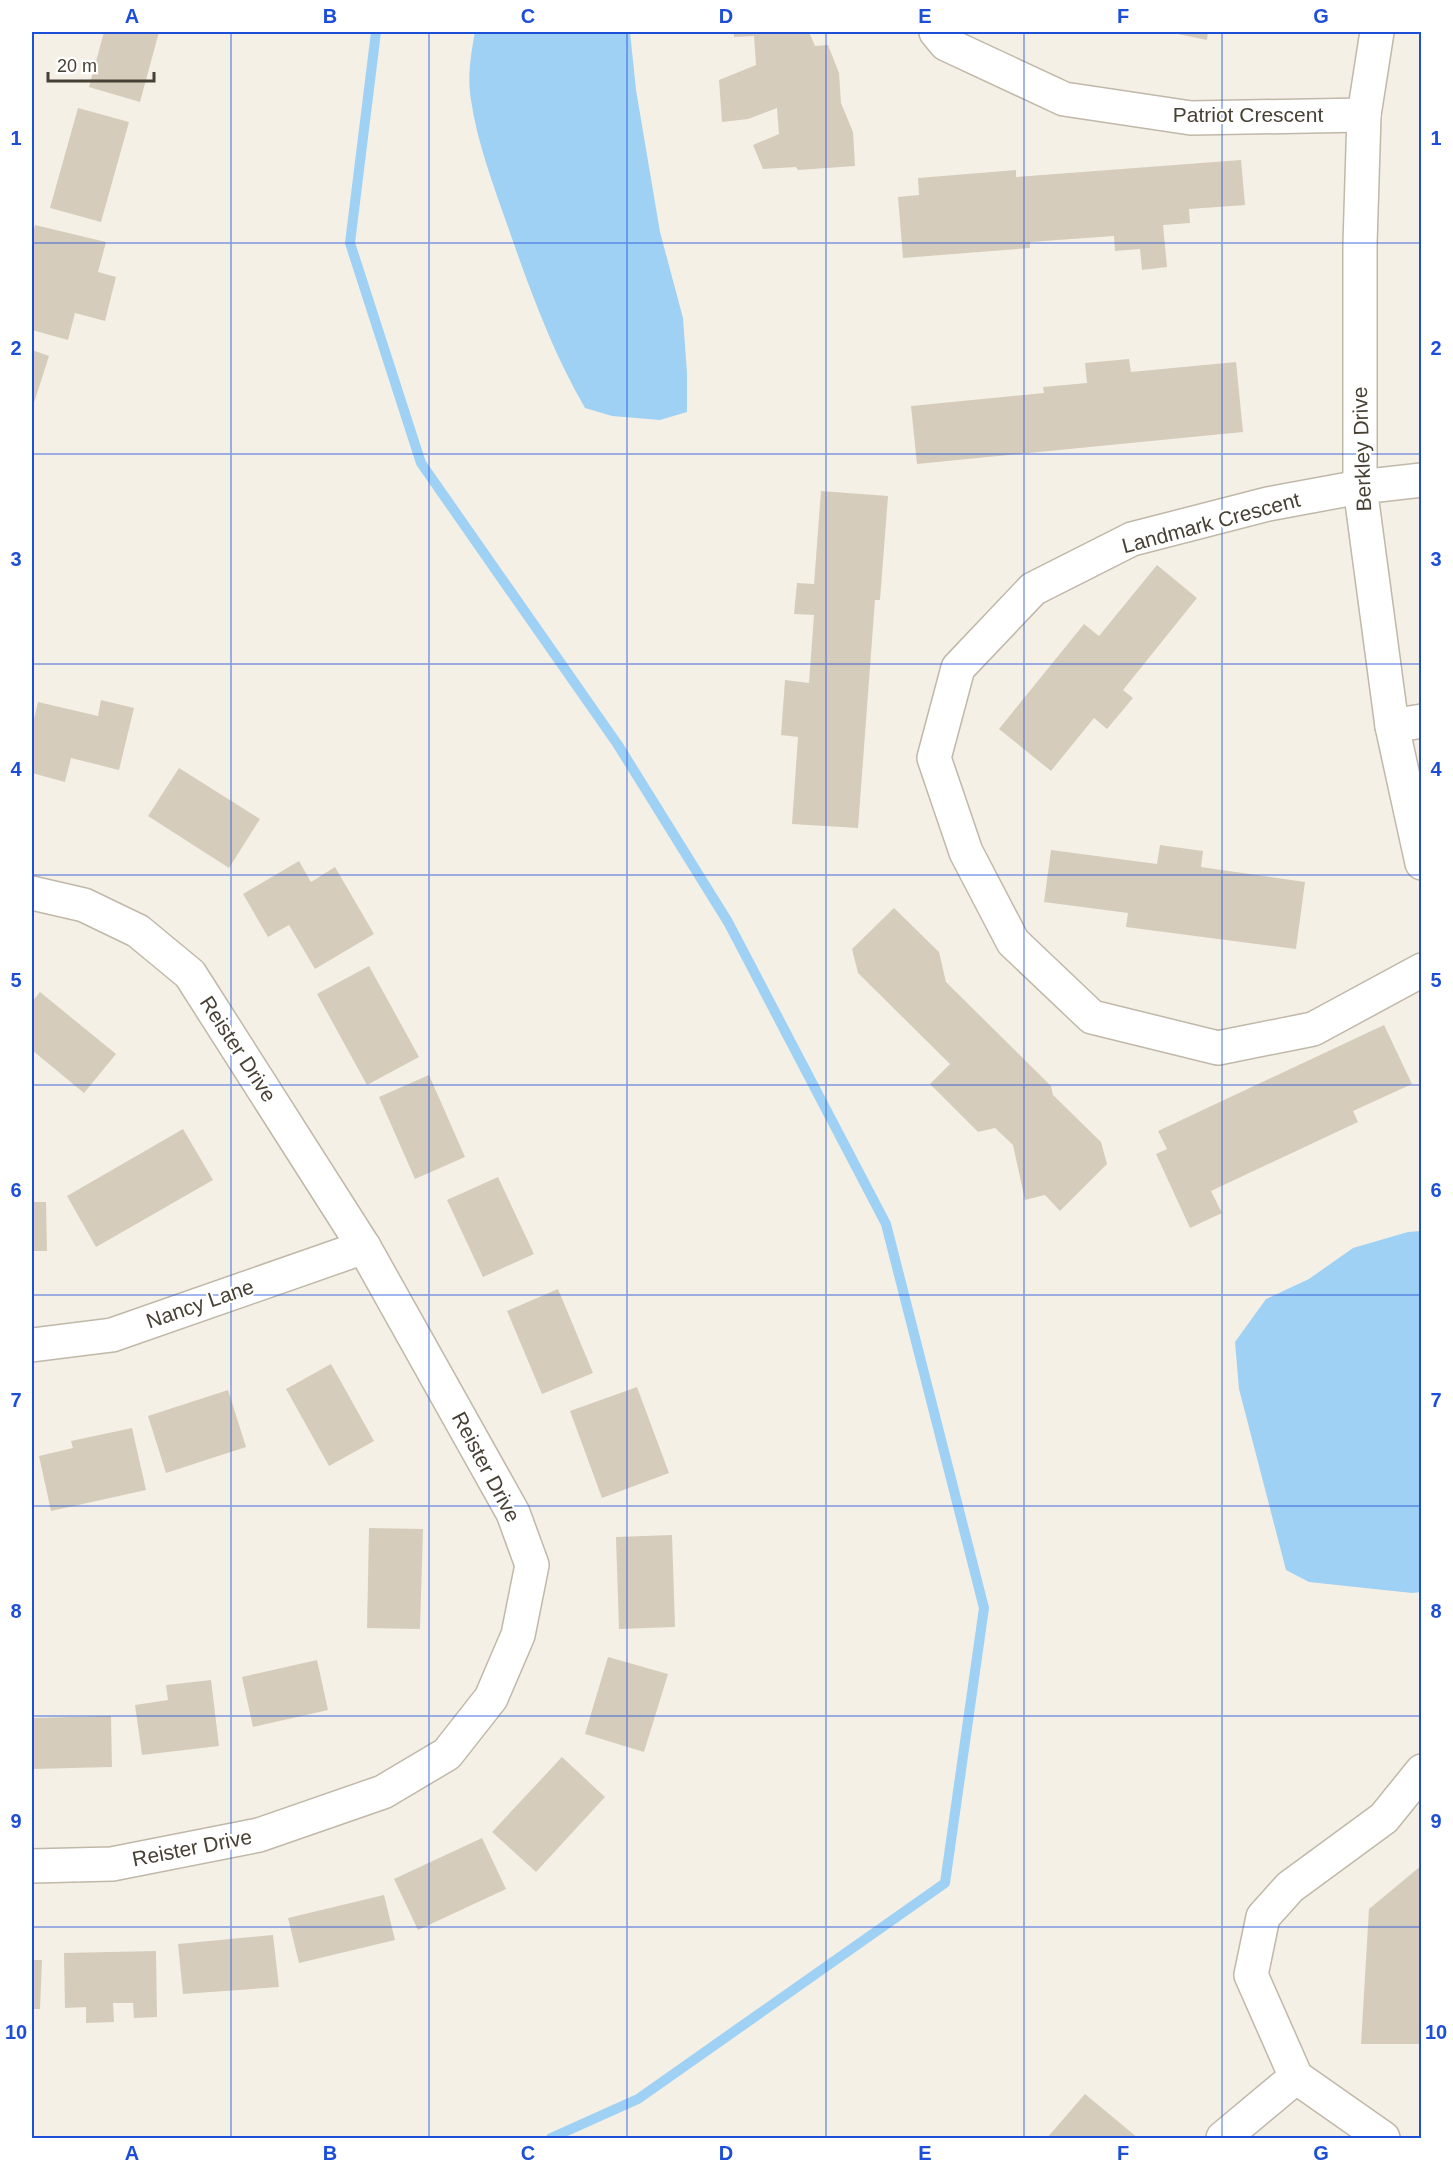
<svg xmlns="http://www.w3.org/2000/svg" width="1453" height="2170" viewBox="0 0 1453 2170" font-family="Arial,sans-serif">
	<style>
		.water { fill: #9fd1f4 }
		.lines { fill: none; stroke-linecap: round; stroke-linejoin: round }
		.stream { stroke: #9fd1f4; stroke-width: 10 }
		.building { fill: #d6ccbb }
		.minor-casing { stroke: #c0b8a8; stroke-width: 36 }
		.minor { stroke: #fff; stroke-width: 33 }
		.grid { fill: none; stroke: #1d4ed8; stroke-width: 1.5; stroke-opacity: 0.55 }
		.labels { text-anchor: middle; stroke-width: 4.5; stroke-linejoin: round; paint-order: stroke }
		.street-label { font-size: 21px; fill: #474035; stroke: #fff }
		.neatline { fill: none; stroke: #1d4ed8; stroke-width: 2 }
		.grid-label { font-size: 20px; text-anchor: middle; font-weight: bold; fill: #1d4ed8 }
	</style>
	<rect width="100%" height="100%" fill="#f4f0e6"/>
	<g class="water">
		<path d="M 475,32 L 630,32 L 636,90 L 660,232 L 683,318 L 687,373 L 687,412 L 660,420 L 612,416 L 585,408 C 552,351 530,290 508,227 C 494,187 477,142 471,100 C 467,78 471,53 475,32 Z"/>
		<path d="M 1421,1231 L 1421,1592 L 1412,1593 L 1309,1582 L 1286,1570 L 1239,1389 L 1235,1342 L 1266,1299 L 1309,1279 L 1353,1248 L 1408,1232 Z"/>
	</g>
	<g class="lines">
		<path class="stream" d="M 376,32 L 350,243 L 421,463 L 618,745 L 728,922 L 886,1224 L 984,1608 L 945,1883 L 638,2099 L 551,2138"/>
	</g>
	<g class="building">
		<path d="M 104,32 L 159,32 L 140,102 L 89,87 Z"/>
		<path d="M 734,32 L 809,32 L 815,46 L 828,45 L 839,73 L 841,103 L 853,132 L 855,166 L 798,170 L 796,167 L 763,169 L 753,145 L 779,134 L 777,108 L 748,119 L 722,122 L 719,80 L 756,65 L 754,36 L 734,37 Z"/>
		<path d="M 1173,33 L 1173,32 L 1208,32 L 1207,40 Z"/>
		<path d="M 78,108 L 129,122 L 101,222 L 50,208 Z"/>
		<path d="M 1241,160 L 1245,205 L 1189,209 L 1190,223 L 1163,225 L 1167,267 L 1142,270 L 1140,249 L 1115,251 L 1114,236 L 1030,242 L 1030,248 L 903,258 L 898,197 L 919,195 L 918,178 L 1016,170 L 1016,177 Z"/>
		<path d="M 35,225 L 106,242 L 98,272 L 116,277 L 105,321 L 75,313 L 68,340 L 32,330 L 32,240 Z"/>
		<path d="M 32,350 L 49,356 L 32,409 Z"/>
		<path d="M 1129,359 L 1131,372 L 1236,362 L 1243,432 L 917,464 L 911,406 L 1044,393 L 1043,387 L 1087,383 L 1085,363 Z"/>
		<path d="M 821,491 L 888,496 L 880,600 L 875,600 L 858,828 L 792,824 L 798,737 L 781,735 L 785,680 L 809,683 L 814,615 L 794,614 L 797,583 L 814,584 Z"/>
		<path d="M 1157,565 L 1197,598 L 1123,690 L 1133,698 L 1107,729 L 1094,718 L 1051,771 L 999,729 L 1084,624 L 1099,636 Z"/>
		<path d="M 101,700 L 134,708 L 119,770 L 71,758 L 65,782 L 32,773 L 32,727 L 38,702 L 98,716 Z"/>
		<path d="M 179,768 L 260,819 L 229,868 L 148,816 Z"/>
		<path d="M 1160,845 L 1203,851 L 1201,867 L 1305,882 L 1296,949 L 1126,927 L 1128,913 L 1044,902 L 1051,850 L 1157,864 Z"/>
		<path d="M 299,861 L 311,882 L 335,867 L 374,934 L 315,969 L 289,925 L 268,937 L 243,894 Z"/>
		<path d="M 894,908 L 939,952 L 946,982 L 1051,1086 L 1053,1095 L 1101,1142 L 1107,1164 L 1060,1211 L 1045,1195 L 1025,1200 L 1013,1145 L 995,1128 L 978,1132 L 930,1084 L 950,1064 L 858,973 L 852,949 Z"/>
		<path d="M 369,966 L 419,1057 L 367,1085 L 317,994 Z"/>
		<path d="M 40,992 L 116,1054 L 84,1093 L 32,1050 L 32,1002 Z"/>
		<path d="M 1384,1025 L 1412,1084 L 1353,1111 L 1358,1122 L 1211,1191 L 1222,1213 L 1190,1228 L 1156,1154 L 1167,1149 L 1158,1131 Z"/>
		<path d="M 429,1075 L 465,1157 L 415,1179 L 379,1097 Z"/>
		<path d="M 183,1129 L 213,1180 L 96,1247 L 67,1196 Z"/>
		<path d="M 498,1177 L 534,1254 L 483,1277 L 447,1200 Z"/>
		<path d="M 32,1202 L 46,1202 L 47,1251 L 32,1251 Z"/>
		<path d="M 558,1289 L 593,1373 L 542,1394 L 507,1311 Z"/>
		<path d="M 331,1364 L 374,1441 L 329,1466 L 286,1389 Z"/>
		<path d="M 637,1387 L 669,1473 L 602,1498 L 570,1411 Z"/>
		<path d="M 228,1390 L 246,1447 L 166,1473 L 148,1416 Z"/>
		<path d="M 132,1428 L 146,1490 L 51,1511 L 39,1456 L 73,1448 L 71,1441 Z"/>
		<path d="M 369,1528 L 423,1529 L 420,1629 L 367,1628 Z"/>
		<path d="M 672,1535 L 675,1627 L 619,1629 L 616,1537 Z"/>
		<path d="M 608,1657 L 668,1674 L 644,1752 L 585,1734 Z"/>
		<path d="M 317,1660 L 328,1710 L 253,1727 L 242,1677 Z"/>
		<path d="M 211,1680 L 219,1746 L 142,1755 L 135,1705 L 168,1700 L 166,1685 Z"/>
		<path d="M 111,1716 L 112,1767 L 32,1769 L 32,1718 Z"/>
		<path d="M 562,1757 L 605,1797 L 536,1872 L 492,1832 Z"/>
		<path d="M 482,1838 L 506,1889 L 418,1930 L 394,1879 Z"/>
		<path d="M 1422,1865 L 1422,2044 L 1361,2044 L 1369,1909 Z"/>
		<path d="M 384,1895 L 395,1940 L 299,1963 L 288,1918 Z"/>
		<path d="M 273,1935 L 279,1987 L 183,1994 L 178,1944 Z"/>
		<path d="M 156,1951 L 157,2017 L 134,2018 L 133,2003 L 113,2003 L 114,2022 L 86,2023 L 86,2007 L 65,2008 L 64,1953 Z"/>
		<path d="M 32,1960 L 42,1960 L 40,2009 L 32,2009 Z"/>
		<path d="M 1085,2094 L 1138,2138 L 1047,2138 Z"/>
	</g>
	<g class="lines">
		<defs>
			<g id="minor">
				<path d="M 936,32 L 946,44 L 1064,99 L 1191,118 L 1364,115"/>
				<path d="M 1377,32 L 1364,115 L 1360,244 L 1360,487 L 1392,726 L 1422,863"/>
				<path d="M 1422,480 L 1360,487 L 1268,504 L 1132,539 L 1033,589 L 958,668 L 934,758 L 966,852 L 1013,942 L 1092,1017 L 1218,1048 L 1313,1029 L 1422,970"/>
				<path d="M 1392,726 L 1422,721"/>
				<path d="M 32,893 L 84,905 L 138,931 L 190,974 L 364,1247 L 513,1513 L 532,1565 L 518,1635 L 491,1698 L 447,1754 L 383,1792 L 259,1835 L 112,1864 L 32,1866"/>
				<path d="M 32,1345 L 112,1335 L 364,1247"/>
				<path d="M 1223,2138 L 1296,2077"/>
				<path d="M 1383,2138 L 1296,2077 L 1251,1975 L 1263,1917 L 1290,1887 L 1384,1818 L 1422,1771"/>
			</g>
		</defs>
		<use href="#minor" class="minor-casing"/>
		<use href="#minor" class="minor"/>
	</g>
	<path class="grid" d="M 231,32 L 231,2138M 429,32 L 429,2138M 627,32 L 627,2138M 826,32 L 826,2138M 1024,32 L 1024,2138M 1222,32 L 1222,2138M 32,243 L 1422,243M 32,454 L 1422,454M 32,664 L 1422,664M 32,875 L 1422,875M 32,1085 L 1422,1085M 32,1295 L 1422,1295M 32,1506 L 1422,1506M 32,1716 L 1422,1716M 32,1927 L 1422,1927"/>
	<g class="labels">
		<g class="street-label">
			<text x="1248" y="122">Patriot Crescent</text>
			<text transform="translate(1362 449) rotate(-92)" y="7">Berkley Drive</text>
			<text transform="translate(1211 523) rotate(-15)" y="7">Landmark Crescent</text>
			<text transform="translate(238 1049) rotate(57)" y="7">Reister Drive</text>
			<text transform="translate(200 1304) rotate(-19)" y="7">Nancy Lane</text>
			<text transform="translate(486 1467) rotate(62)" y="7">Reister Drive</text>
			<text transform="translate(192 1848) rotate(-11)" y="7">Reister Drive</text>
		</g>
	</g>
	<rect width="1453" height="2170" fill="none" stroke="#ffffff" stroke-width="66"/>
	<path d="M48 72v9h106v-9" fill="none" stroke="#474035" stroke-width="3"/>
	<text x="57" y="72" font-size="18" fill="#474035" stroke="#ffffff" stroke-width="4.5" paint-order="stroke">20 m</text>
	<rect x="33" y="33" width="1387" height="2104" class="neatline"/>
	<g class="grid-label">
		<text x="132" y="23">A</text>
		<text x="330" y="23">B</text>
		<text x="528" y="23">C</text>
		<text x="726" y="23">D</text>
		<text x="925" y="23">E</text>
		<text x="1123" y="23">F</text>
		<text x="1321" y="23">G</text>
		<text x="16" y="145">1</text>
		<text x="1436" y="145">1</text>
		<text x="16" y="355">2</text>
		<text x="1436" y="355">2</text>
		<text x="16" y="566">3</text>
		<text x="1436" y="566">3</text>
		<text x="16" y="776">4</text>
		<text x="1436" y="776">4</text>
		<text x="16" y="987">5</text>
		<text x="1436" y="987">5</text>
		<text x="16" y="1197">6</text>
		<text x="1436" y="1197">6</text>
		<text x="16" y="1407">7</text>
		<text x="1436" y="1407">7</text>
		<text x="16" y="1618">8</text>
		<text x="1436" y="1618">8</text>
		<text x="16" y="1828">9</text>
		<text x="1436" y="1828">9</text>
		<text x="16" y="2039">10</text>
		<text x="1436" y="2039">10</text>
		<text x="132" y="2160">A</text>
		<text x="330" y="2160">B</text>
		<text x="528" y="2160">C</text>
		<text x="726" y="2160">D</text>
		<text x="925" y="2160">E</text>
		<text x="1123" y="2160">F</text>
		<text x="1321" y="2160">G</text>
	</g>
</svg>
